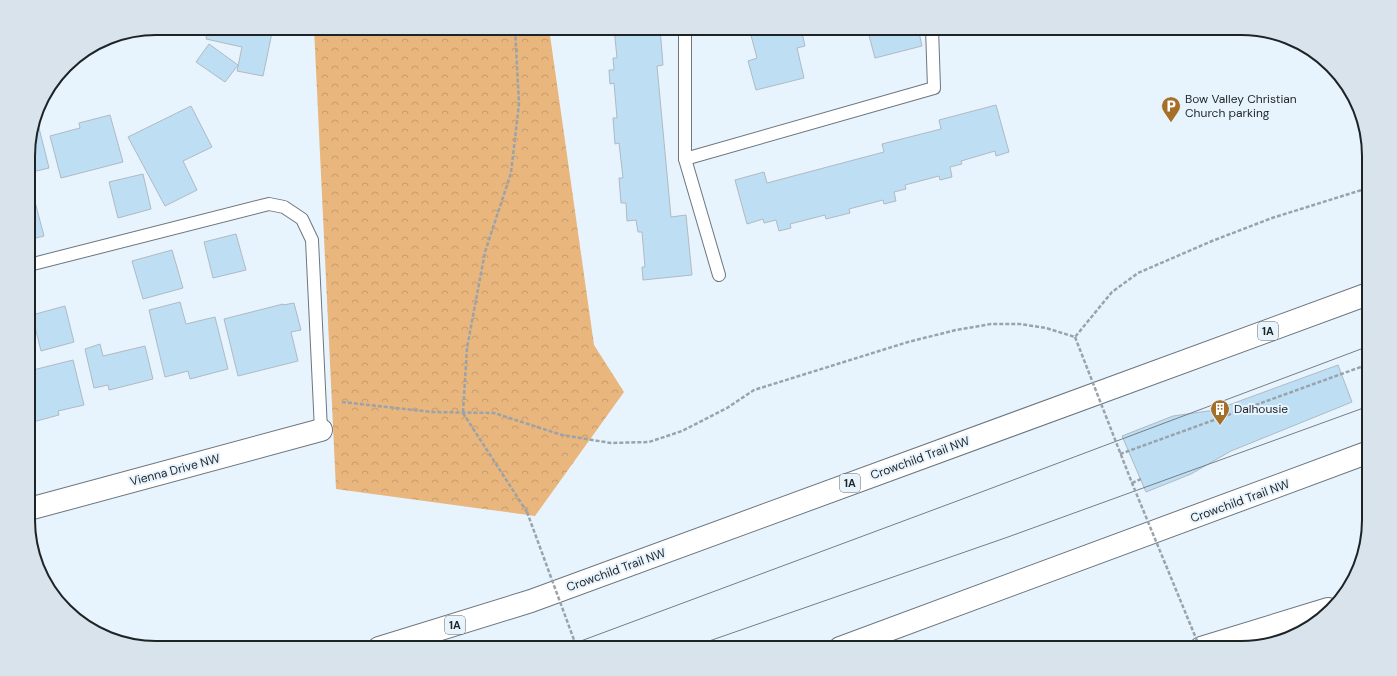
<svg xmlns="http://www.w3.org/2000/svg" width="1397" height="676" viewBox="0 0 1397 676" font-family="'DM Sans',sans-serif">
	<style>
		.forest { fill: url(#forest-crowns) }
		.building { fill: #bedef4; stroke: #afbac3 }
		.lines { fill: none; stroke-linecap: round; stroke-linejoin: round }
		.service-casing { stroke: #6c767e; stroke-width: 14 }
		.minor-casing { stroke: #6c767e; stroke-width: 24 }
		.motorway-casing { stroke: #6c767e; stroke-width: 24 }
		.path { stroke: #9aa3aa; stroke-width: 2.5; stroke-dasharray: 4 2; stroke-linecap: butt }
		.service { stroke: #fff; stroke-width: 12 }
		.minor { stroke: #fff; stroke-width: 22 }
		.motorway { stroke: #fff; stroke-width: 22 }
		.tram { stroke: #767e84; stroke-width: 1 }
		.path-bridge { stroke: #9aa3aa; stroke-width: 2.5; stroke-dasharray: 4 2; stroke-linecap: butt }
		.labels { text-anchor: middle; stroke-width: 4; stroke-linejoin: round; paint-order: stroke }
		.shield { fill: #e8f4fd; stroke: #5b6266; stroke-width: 1 }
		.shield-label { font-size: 11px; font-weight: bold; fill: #1e2326 }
		.poi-label { font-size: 12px; fill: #1e2326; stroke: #e8f4fd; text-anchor: start }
		.street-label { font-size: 12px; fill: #1e2326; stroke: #e8f4fd }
		.rim { fill: none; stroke: #1e2326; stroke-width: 2 }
	</style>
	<defs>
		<pattern id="forest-crowns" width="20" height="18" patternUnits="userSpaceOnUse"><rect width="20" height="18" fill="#e9b67e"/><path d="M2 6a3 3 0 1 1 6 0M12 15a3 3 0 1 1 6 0" fill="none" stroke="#c79c6d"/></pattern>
	</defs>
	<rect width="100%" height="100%" fill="#e8f4fd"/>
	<path class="forest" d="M 314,28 L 549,28 L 594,345 L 624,392 L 535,516 L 336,489 Z"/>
	<g class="building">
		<path d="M 208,28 L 273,28 L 263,76 L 237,71 L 242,47 L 206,39 Z"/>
		<path d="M 614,28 L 660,28 L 663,65 L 657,66 L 671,217 L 686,215 L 692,275 L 643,280 L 642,267 L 645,267 L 642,232 L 638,232 L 636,220 L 627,221 L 626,203 L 621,203 L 619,178 L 623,178 L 619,143 L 615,144 L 613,118 L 617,118 L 614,83 L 610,84 L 609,70 L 614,70 L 613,58 L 617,58 Z"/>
		<path d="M 749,28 L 801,28 L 805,46 L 797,48 L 804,78 L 756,90 L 748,61 L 757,58 Z"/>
		<path d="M 867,28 L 918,28 L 922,46 L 875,58 Z"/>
		<path d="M 209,44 L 238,65 L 225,82 L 196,62 Z"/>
		<path d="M 996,105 L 1009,152 L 996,156 L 995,151 L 961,161 L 962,164 L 950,167 L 952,177 L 940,180 L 939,176 L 905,185 L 906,189 L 894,192 L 896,201 L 884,204 L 883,200 L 849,209 L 850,213 L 826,219 L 825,215 L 790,224 L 791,228 L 779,231 L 776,220 L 764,223 L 763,219 L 747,224 L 735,180 L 764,172 L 767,183 L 884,152 L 882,144 L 941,129 L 939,120 Z"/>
		<path d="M 191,106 L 212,147 L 183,161 L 197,190 L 165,206 L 128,137 Z"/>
		<path d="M 110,115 L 123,162 L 61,178 L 50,136 L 80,128 L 79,123 Z"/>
		<path d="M 38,124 L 49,168 L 28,173 L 28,148 L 34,125 Z"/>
		<path d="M 143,174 L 151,209 L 118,218 L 109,182 Z"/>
		<path d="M 34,198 L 44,236 L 28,240 L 28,200 Z"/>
		<path d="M 236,234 L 246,270 L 213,278 L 204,242 Z"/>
		<path d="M 172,250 L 183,288 L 143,299 L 132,261 Z"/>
		<path d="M 180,302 L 186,324 L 215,317 L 228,369 L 190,379 L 188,371 L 165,377 L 149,310 Z"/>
		<path d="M 294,303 L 301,330 L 291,332 L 298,361 L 238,376 L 224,319 L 283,304 L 283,305 Z"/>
		<path d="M 65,306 L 74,342 L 41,351 L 32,315 Z"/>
		<path d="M 100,344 L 103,356 L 145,346 L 153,379 L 109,390 L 108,385 L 94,388 L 85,349 Z"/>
		<path d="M 73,360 L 84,405 L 58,411 L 59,415 L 29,423 L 29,371 Z"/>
		<path d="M 1338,365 L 1352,402 L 1231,451 L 1191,474 L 1146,492 L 1122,436 L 1173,416 L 1215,410 Z"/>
	</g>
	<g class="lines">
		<defs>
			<g id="service">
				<path d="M 685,28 L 685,159 L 719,275"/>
				<path d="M 685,159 L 934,88 L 932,28"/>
				<path d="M 29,265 L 269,204 L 284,207 L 302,219 L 312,240 L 321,430"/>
			</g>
			<path id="minor" d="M 29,509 L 321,430"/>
			<g id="motorway">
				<path d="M 379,648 L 531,601 L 1368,294"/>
				<path d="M 840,648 L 1369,452"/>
				<path d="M 1201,648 L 1328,609"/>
			</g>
		</defs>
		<use href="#service" class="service-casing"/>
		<use href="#minor" class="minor-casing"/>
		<use href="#motorway" class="motorway-casing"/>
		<g class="path">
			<path d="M 342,402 L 432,412 L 494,413 L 562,435 L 611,443 L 649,442 L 682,431 L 727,408 L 754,390 L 908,342 L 956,330 L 991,324 L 1020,324 L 1046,328 L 1075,337 L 1112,292 L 1138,273 L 1212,241 L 1272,218 L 1368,188"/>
			<path d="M 463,412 L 467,348 L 485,252 L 511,173 L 519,104 L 515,28"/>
			<path d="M 463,413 L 527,512"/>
			<path d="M 1120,454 L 1369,364"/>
			<path d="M 1132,483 L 1141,479"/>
		</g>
		<use href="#service" class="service"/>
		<use href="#minor" class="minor"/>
		<use href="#motorway" class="motorway"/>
		<g class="tram">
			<path d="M 562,648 L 984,491 L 1369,346"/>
			<path d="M 689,648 L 1008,537 L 1369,406"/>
		</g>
		<g class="path-bridge">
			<path d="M 1075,337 L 1132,483 L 1200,648"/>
			<path d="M 527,512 L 577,648"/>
		</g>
	</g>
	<defs>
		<symbol id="parking-pin" viewBox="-11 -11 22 30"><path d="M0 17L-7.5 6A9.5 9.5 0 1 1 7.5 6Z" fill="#a56e29" stroke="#e8f4fd"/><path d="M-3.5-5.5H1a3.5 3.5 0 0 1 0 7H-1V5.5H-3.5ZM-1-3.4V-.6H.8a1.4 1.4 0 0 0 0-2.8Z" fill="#fff"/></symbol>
		<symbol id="building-pin" viewBox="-11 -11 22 30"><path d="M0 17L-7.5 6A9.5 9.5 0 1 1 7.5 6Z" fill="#a56e29" stroke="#e8f4fd"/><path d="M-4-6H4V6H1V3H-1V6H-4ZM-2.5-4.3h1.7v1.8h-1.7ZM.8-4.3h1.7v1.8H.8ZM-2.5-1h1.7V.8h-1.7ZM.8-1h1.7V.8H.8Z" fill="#fff"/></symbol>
	</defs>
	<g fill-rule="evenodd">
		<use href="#parking-pin" x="1160" y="95" width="22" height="30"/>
		<use href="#building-pin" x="1209" y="398" width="22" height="30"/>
	</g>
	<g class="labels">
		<g class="shield">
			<rect x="1258" y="322" width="20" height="18" rx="3"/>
			<rect x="840" y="474" width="20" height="18" rx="3"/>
			<rect x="445" y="616" width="20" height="18" rx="3"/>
		</g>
		<g class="shield-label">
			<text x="1268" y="335">1A</text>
			<text x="850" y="487">1A</text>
			<text x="455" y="629">1A</text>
		</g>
		<g class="poi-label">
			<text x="1185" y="103">Bow Valley Christian<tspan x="1185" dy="14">Church parking</tspan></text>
			<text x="1234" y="413">Dalhousie</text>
		</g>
		<g class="street-label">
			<text transform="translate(920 458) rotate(-20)" y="4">Crowchild Trail NW</text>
			<text transform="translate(175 470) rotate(-15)" y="4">Vienna Drive NW</text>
			<text transform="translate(1240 501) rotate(-20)" y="4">Crowchild Trail NW</text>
			<text transform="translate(616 570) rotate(-20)" y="4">Crowchild Trail NW</text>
		</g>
	</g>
	<path d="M0 0H1397V676H0ZM156 35H1241A121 121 0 0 1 1362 156V520A121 121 0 0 1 1241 641H156A121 121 0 0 1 35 520V156A121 121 0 0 1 156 35Z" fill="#d8e3ec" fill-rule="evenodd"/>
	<path class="rim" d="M156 35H1241A121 121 0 0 1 1362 156V520A121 121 0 0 1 1241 641H156A121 121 0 0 1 35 520V156A121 121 0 0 1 156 35Z"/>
</svg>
